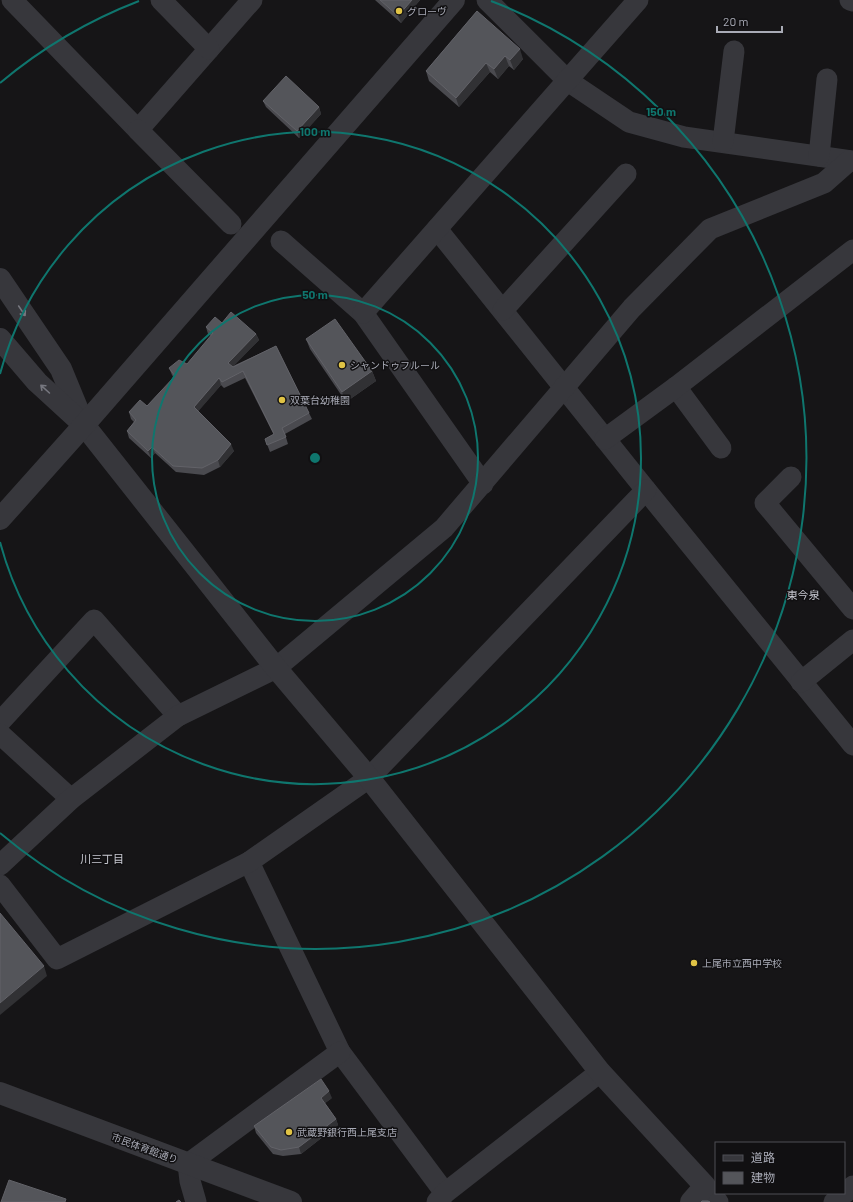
<svg xmlns="http://www.w3.org/2000/svg" width="853" height="1202" viewBox="0 0 853 1202" font-family="Barlow,'Noto Sans JP',sans-serif">
	<style>
		.lines { fill: none; stroke-linecap: round; stroke-linejoin: round }
		.minor { stroke: #37373c; stroke-width: 21 }
		.tertiary { stroke: #37373c; stroke-width: 22 }
		.wall { fill: #4a4a4f }
		.shaded-wall { fill: #313134 }
		.building { fill: #54555a; stroke: #626268 }
		.oneway { stroke: #76777f }
		.ring { fill: none; stroke: #0f766e; stroke-width: 2 }
		.poi-dot { fill: #e0c345; stroke: #111012; stroke-width: 1.5 }
		.labels { text-anchor: middle; stroke-width: 3; stroke-linejoin: round; paint-order: stroke }
		.poi-label { font-size: 10px; fill: #a9abb6; stroke: #111012; text-anchor: start }
		.street-label { font-size: 10px; fill: #a9abb6; stroke: #111012 }
		.neighbourhood-label { font-size: 11px; fill: #c9cad2; stroke: #111012 }
		.centre { fill: #0f766e; stroke: #111012; stroke-width: 2 }
		.ring-label { font-size: 12px; text-anchor: middle; font-weight: bold; fill: #0f766e; stroke: #111012; stroke-width: 3; stroke-linejoin: round; paint-order: stroke }
	</style>
	<rect width="100%" height="100%" fill="#161517"/>
	<g class="lines">
		<g class="minor">
			<path d="M 12,0 L 138,130 L 252,0"/>
			<path d="M 161,0 L 209,49"/>
			<path d="M 487,0 L 568,81 L 629,122 L 684,137 L 853,161"/>
			<path d="M 850,0 L 853,1"/>
			<path d="M 138,130 L 231,224"/>
			<path d="M 723,142 L 734,51"/>
			<path d="M 819,156 L 827,79"/>
			<path d="M 437,229 L 646,490 L 853,745"/>
			<path d="M 281,241 L 363,313 L 483,484"/>
			<path d="M 503,310 L 626,174"/>
			<path d="M 363,313 L 638,0"/>
			<path d="M 676,387 L 721,448"/>
			<path d="M 605,439 L 676,387 L 853,250"/>
			<path d="M 791,477 L 765,503 L 853,609"/>
			<path d="M 801,682 L 853,640"/>
			<path d="M 0,722 L 94,620 L 178,716"/>
			<path d="M 0,734 L 71,799"/>
			<path d="M 249,862 L 340,1052 L 445,1193"/>
			<path d="M 0,865 L 71,799 L 178,716 L 276,668 L 444,528 L 632,308 L 710,229 L 824,183 L 849,161"/>
			<path d="M 0,885 L 57,959 L 249,862 L 369,778 L 646,490"/>
			<path d="M 705,1186 L 718,1202"/>
			<path d="M 196,1202 L 190,1181 L 188,1164 L 340,1052"/>
			<path d="M 437,1202 L 445,1193 L 600,1072"/>
			<path d="M 834,1202 L 853,1186"/>
		</g>
		<g class="tertiary">
			<path d="M 0,279 L 61,369 L 82,420"/>
			<path d="M 0,339 L 37,382 L 84,425 L 276,668 L 369,778 L 600,1072 L 705,1186 L 691,1202"/>
			<path d="M 0,519 L 84,425 L 454,0"/>
			<path d="M 0,1093 L 291,1202"/>
		</g>
	</g>
	<g class="wall">
		<path d="M 375,0 L 420,0 L 401,23 Z"/>
		<path d="M 477,11 L 523,59 L 514,70 L 509,66 L 498,79 L 490,72 L 459,107 L 429,81 L 426,71 Z"/>
		<path d="M 263,101 L 319,107 L 321,114 L 299,138 L 266,107 Z"/>
		<path d="M 222,323 L 256,334 L 259,340 L 233,366 L 276,346 L 309,413 L 312,419 L 285,434 L 288,444 L 270,452 L 265,439 L 274,435 L 245,378 L 224,388 L 221,385 L 198,411 L 234,451 L 220,467 L 204,475 L 176,472 L 155,453 L 151,458 L 129,438 L 127,431 L 134,422 L 131,419 L 129,412 L 147,406 L 174,378 L 172,375 L 169,368 L 187,364 L 211,336 L 208,334 L 206,327 Z"/>
		<path d="M 306,339 L 372,371 L 376,381 L 346,402 L 310,349 Z"/>
		<path d="M 332,1098 L 325,1103 L 336,1119 L 338,1125 L 301,1154 L 283,1156 L 273,1154 L 256,1133 L 254,1126 Z"/>
	</g>
	<g class="shaded-wall">
		<path d="M 412,0 L 420,0 L 401,23 L 398,16 Z"/>
		<path d="M 520,49 L 523,59 L 514,70 L 510,60 Z"/>
		<path d="M 505,56 L 509,66 L 498,79 L 494,69 Z"/>
		<path d="M 486,63 L 490,72 L 459,107 L 456,98 Z"/>
		<path d="M 319,107 L 321,114 L 299,138 L 297,131 Z"/>
		<path d="M 256,334 L 259,340 L 230,370 L 228,363 Z"/>
		<path d="M 372,371 L 376,381 L 346,402 L 342,392 Z"/>
		<path d="M 219,378 L 221,385 L 196,414 L 194,407 Z"/>
		<path d="M 231,444 L 234,451 L 220,467 L 218,460 Z"/>
		<path d="M 152,447 L 155,453 L 151,458 L 148,451 Z"/>
		<path d="M 44,966 L 47,976 L 0,1015 L 0,1003 Z"/>
		<path d="M 329,1091 L 332,1098 L 324,1104 L 321,1098 Z"/>
		<path d="M 336,1119 L 338,1125 L 301,1154 L 299,1147 Z"/>
	</g>
	<g class="building">
		<path d="M 380,0 L 412,0 L 398,16 Z"/>
		<path d="M 477,11 L 520,49 L 510,60 L 505,56 L 494,69 L 486,63 L 456,98 L 426,71 Z"/>
		<path d="M 286,76 L 319,107 L 297,131 L 263,101 Z"/>
		<path d="M 231,312 L 256,334 L 228,363 L 233,367 L 276,346 L 309,413 L 282,428 L 286,437 L 267,445 L 265,439 L 274,434 L 243,371 L 222,382 L 219,378 L 194,407 L 231,444 L 218,460 L 202,468 L 173,466 L 152,447 L 148,451 L 127,431 L 136,420 L 129,412 L 140,400 L 147,406 L 175,376 L 169,368 L 179,360 L 187,364 L 213,333 L 206,327 L 215,317 L 222,323 Z"/>
		<path d="M 335,319 L 372,371 L 342,392 L 306,339 Z"/>
		<path d="M 0,913 L 44,966 L 0,1003 Z"/>
		<path d="M 321,1079 L 329,1091 L 321,1098 L 336,1119 L 299,1147 L 281,1150 L 271,1147 L 254,1126 Z"/>
		<path d="M 9,1180 L 66,1199 L 65,1202 L 1,1202 Z"/>
		<path d="M 179,1200 L 181,1202 L 176,1202 Z"/>
		<path d="M 702,1201 L 708,1201 L 710,1202 L 701,1202 Z"/>
	</g>
	<defs><path id="oneway-shaft" d="M-6 0H5M1.5-3L5.5 0L1.5 3" fill="none" stroke-width="1.6" stroke-linecap="round" stroke-linejoin="round"/></defs>
	<g class="oneway">
		<use href="#oneway-shaft" transform="translate(22 311) rotate(56)"/>
		<use href="#oneway-shaft" transform="translate(45 389) rotate(-138)"/>
	</g>
	<g class="ring">
		<circle cx="315" cy="458" r="163"/>
		<path d="M0 374A326 326 0 1 1 0 542"/>
		<path d="M0 83A490 490 0 0 1 139 1M491 1A490 490 0 1 1 0 833"/>
	</g>
	<g class="poi-dot">
		<circle cx="399" cy="11" r="4"/>
		<circle cx="342" cy="365" r="4"/>
		<circle cx="282" cy="400" r="4"/>
		<circle cx="694" cy="963" r="4"/>
		<circle cx="289" cy="1132" r="4"/>
	</g>
	<g class="labels">
		<g class="poi-label">
			<text x="407" y="15">グローヴ</text>
			<text x="350" y="369">シャンドゥフルール</text>
			<text x="290" y="404">双葉台幼稚園</text>
			<text x="702" y="967">上尾市立西中学校</text>
			<text x="297" y="1136">武蔵野銀行西上尾支店</text>
		</g>
		<g class="street-label">
			<text transform="translate(145 1148) rotate(20)" y="4">市民体育館通り</text>
		</g>
		<g class="neighbourhood-label">
			<text x="803" y="599">東今泉</text>
			<text x="102" y="863">川三丁目</text>
		</g>
	</g>
	<circle cx="315" cy="458" r="6" class="centre"/>
	<g class="ring-label">
		<text x="661" y="116">150 m</text>
		<text x="315" y="136">100 m</text>
		<text x="315" y="299">50 m</text>
	</g>
	<rect x="715" y="1142" width="130" height="52" fill="#111012" stroke="#4e4e54"/>
	<rect x="723" y="1155" width="20" height="6" fill="#37373c" stroke="#4e4e54"/>
	<text x="751" y="1162" font-size="12" fill="#a9abb6">道路</text>
	<rect x="723" y="1172" width="20" height="12" fill="#54555a" stroke="#4e4e54"/>
	<text x="751" y="1182" font-size="12" fill="#a9abb6">建物</text>
	<path d="M717 26v6h65v-6" fill="none" stroke="#a9abb6" stroke-width="2"/>
	<text x="723" y="26" font-size="12" fill="#a9abb6" stroke="#111012" stroke-width="3" paint-order="stroke">20 m</text>
</svg>
